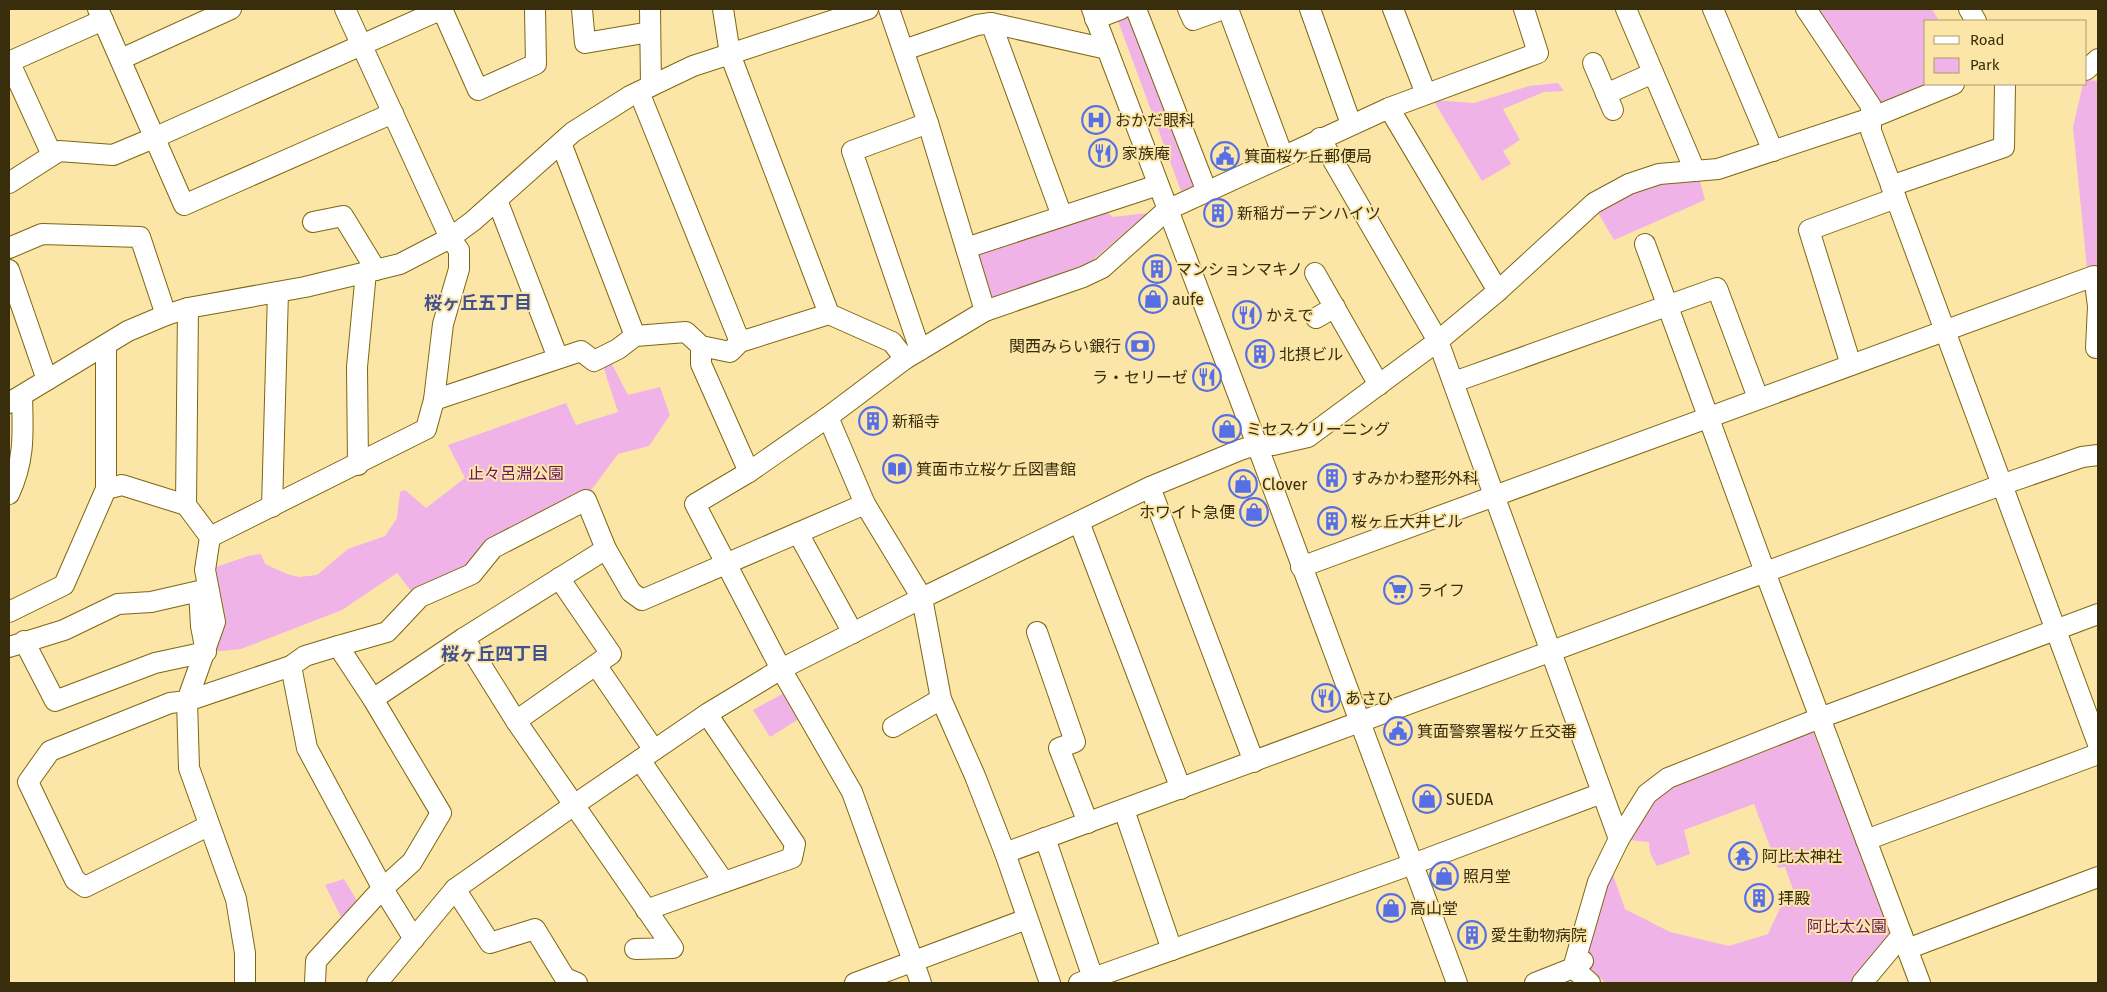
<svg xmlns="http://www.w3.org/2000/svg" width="2107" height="992" viewBox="0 0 2107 992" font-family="'Fira Sans','Noto Sans JP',sans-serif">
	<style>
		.green { fill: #f0b3e8 }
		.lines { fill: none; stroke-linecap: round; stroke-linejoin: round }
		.minor-casing { stroke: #7f660e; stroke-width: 22 }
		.minor { stroke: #fff; stroke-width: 20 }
		.labels { text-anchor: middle; stroke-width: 4; stroke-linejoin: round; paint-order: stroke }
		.poi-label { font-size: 16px; fill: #382e0c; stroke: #fbe6a8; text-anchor: start }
		.park-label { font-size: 16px; fill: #681763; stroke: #fbe6a8 }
		.neighbourhood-label { font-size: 18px; font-weight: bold; fill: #41518d; stroke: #fbe6a8 }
	</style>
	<rect width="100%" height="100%" fill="#fbe6a8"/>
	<g class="green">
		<path d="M 1127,9 L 1198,185 L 1181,191 L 1115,13 Z"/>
		<path d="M 1814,9 L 1932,9 L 1939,21 L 1926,21 L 1926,84 L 1941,84 L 1880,108 Z"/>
		<path d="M 2086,80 L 2098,81 L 2098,274 L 2087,269 L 2073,127 L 2083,84 L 2086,84 Z"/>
		<path d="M 1558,83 L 1564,91 L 1544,92 L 1503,109 L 1520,140 L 1503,151 L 1511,164 L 1482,181 L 1433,100 L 1474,103 L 1529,86 Z"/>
		<path d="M 1698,174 L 1705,200 L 1614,240 L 1594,206 L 1626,189 Z"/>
		<path d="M 1101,208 L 1113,217 L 1148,213 L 1087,265 L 987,300 L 973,250 Z"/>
		<path d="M 612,364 L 628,395 L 660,387 L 670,415 L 649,446 L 618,454 L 592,489 L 487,541 L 470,567 L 412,592 L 397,573 L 342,610 L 241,649 L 210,652 L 210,569 L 248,556 L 261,554 L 265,564 L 287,574 L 299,577 L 317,575 L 348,549 L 385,536 L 397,518 L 400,492 L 405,490 L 426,508 L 465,478 L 448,445 L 566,403 L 576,425 L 618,412 L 603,366 Z"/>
		<path d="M 784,693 L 799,719 L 770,737 L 753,710 Z"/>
		<path d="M 1813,732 L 1894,938 L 1850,983 L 1606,983 L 1588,968 L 1583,953 L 1612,872 L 1625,909 L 1670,932 L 1729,946 L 1768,934 L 1780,908 L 1797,901 L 1785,867 L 1778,868 L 1754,804 L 1684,830 L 1690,854 L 1657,866 L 1650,853 L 1649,842 L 1630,840 L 1642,818 L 1660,793 Z"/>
		<path d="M 344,879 L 359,904 L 343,921 L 325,885 Z"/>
	</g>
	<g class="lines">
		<defs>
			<g id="minor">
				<path d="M 98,9 L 184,205 L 393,113"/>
				<path d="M 582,9 L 585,43 L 650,32"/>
				<path d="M 650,9 L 651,86"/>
				<path d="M 723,9 L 730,54 L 829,314"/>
				<path d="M 889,9 L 928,123 L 985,311"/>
				<path d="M 1092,9 L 1250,426 L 1457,983"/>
				<path d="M 1136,9 L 1207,192"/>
				<path d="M 1188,9 L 1193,20 L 1223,9"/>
				<path d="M 1228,9 L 1283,156"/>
				<path d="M 1310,9 L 1351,124"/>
				<path d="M 1393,9 L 1426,94"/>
				<path d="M 1626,9 L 1695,171"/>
				<path d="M 1713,9 L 1773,151"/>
				<path d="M 1806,9 L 1871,106 L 1871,131 L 2098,744"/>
				<path d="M 1969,9 L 1976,21"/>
				<path d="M 1095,19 L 1121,9"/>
				<path d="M 991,23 L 1062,216"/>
				<path d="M 904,50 L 977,25 L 991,23 L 1107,49"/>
				<path d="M 121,59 L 231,9"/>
				<path d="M 9,61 L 52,155"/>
				<path d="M 9,62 L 103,20"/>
				<path d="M 1593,63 L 1613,110"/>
				<path d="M 2086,70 L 2098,59"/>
				<path d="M 639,92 L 740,342"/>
				<path d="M 1606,94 L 1653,73"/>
				<path d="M 1389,108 L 1498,291"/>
				<path d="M 1320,138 L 1438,341 L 1619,839"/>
				<path d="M 561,143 L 635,336"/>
				<path d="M 9,183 L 59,151 L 113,155 L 156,137 L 442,9 L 478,90 L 536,64 L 535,9"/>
				<path d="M 1891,186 L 2004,147 L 2005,84"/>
				<path d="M 497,200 L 558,358"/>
				<path d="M 313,222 L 343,216 L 376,270"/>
				<path d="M 1645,244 L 1765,572 L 1920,983"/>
				<path d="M 9,248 L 42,234 L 140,237 L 166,315"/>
				<path d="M 966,248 L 1158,185"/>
				<path d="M 9,270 L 47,380"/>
				<path d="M 1315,273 L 1379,385"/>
				<path d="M 188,308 L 186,505 L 210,537 L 205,570 L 215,622 L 187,701 L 189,768 L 236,899 L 245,953 L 245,983"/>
				<path d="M 1316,318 L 1335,307"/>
				<path d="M 701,346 L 701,364 L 749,472"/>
				<path d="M 920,350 L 852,151 L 928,123"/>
				<path d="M 1851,365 L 1809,230 L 1896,198"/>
				<path d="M 1454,382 L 1717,288 L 1758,398"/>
				<path d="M 434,400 L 581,351 L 594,361 L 618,349 L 635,336 L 686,332 L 701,346 L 730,352 L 740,342 L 829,314 L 892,342 L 905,359"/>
				<path d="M 9,403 L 128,331 L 166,315 L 188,308 L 305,287 L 400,264 L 450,238 L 473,221 L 573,132 L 630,96 L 693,66 L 868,9"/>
				<path d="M 828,417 L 749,472 L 695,504 L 781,669 L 852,792 L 921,983"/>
				<path d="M 358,465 L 357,367 L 366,272"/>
				<path d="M 1150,487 L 1254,762"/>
				<path d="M 106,489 L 122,485 L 186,505"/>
				<path d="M 9,494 C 25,460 23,433 22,396"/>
				<path d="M 272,507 L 278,292"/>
				<path d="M 1079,522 L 1181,789"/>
				<path d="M 798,533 L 853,633"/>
				<path d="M 210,537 L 426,429 L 434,400 L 443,324 L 459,269 L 459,250 L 450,238 L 345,9"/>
				<path d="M 1301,567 L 2094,276 L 2098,306 L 2096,348"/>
				<path d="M 9,612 L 64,585 L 106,489 L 106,345"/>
				<path d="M 1037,632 L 1075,742 L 1059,748 L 1088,823"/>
				<path d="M 464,638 L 516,721 L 673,948 L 635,949"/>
				<path d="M 338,646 L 387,632 L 420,597 L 472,574 L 493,548 L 586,500 L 606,549"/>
				<path d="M 9,647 L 64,630 L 118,604 L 151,602 L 199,591 L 201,626 L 206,652 L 155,663 L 55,701 L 24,641"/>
				<path d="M 596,665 L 654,750"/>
				<path d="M 291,666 L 307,748 L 383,889 L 414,939"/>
				<path d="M 373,699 L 464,638 L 606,549 L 631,592 L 642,600 L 865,504"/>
				<path d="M 516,721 L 611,654 L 559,578"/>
				<path d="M 893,727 L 941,699"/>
				<path d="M 640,760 L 724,882"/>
				<path d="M 1124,810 L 1172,950"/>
				<path d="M 208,826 L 85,887 L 75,880 L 28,782 L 50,751 L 170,703 L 187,701 L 291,666 L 305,656 L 338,646 L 373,699 L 441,813 L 412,862 L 380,891 L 316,961 L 315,983"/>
				<path d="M 1045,838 L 1093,978"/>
				<path d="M 1866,840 L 2098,754"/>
				<path d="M 1005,853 L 2001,485 L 2082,457 L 2098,455"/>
				<path d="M 455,889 L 490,943 L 535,929 L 565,978 L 577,983"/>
				<path d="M 646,910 L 792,858 L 795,844 L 707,714"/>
				<path d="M 1907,949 L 2098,877"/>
				<path d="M 1583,961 L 1573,968 L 1590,983"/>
				<path d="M 377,983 L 455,889 L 574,805 L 707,714 L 781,669 L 922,598 L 865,504 L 828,417 L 905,359 L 985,311 L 1083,277 L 1102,268 L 1167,210 L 1389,108 L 1538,53 L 1524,9"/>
				<path d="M 855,983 L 1027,919"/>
				<path d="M 1050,983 L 1005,853 L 975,776 L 941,699 L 922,598 L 1150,487 L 1240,450 L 1256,445 L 1273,445 L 1308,437 L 1438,341 L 1498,291 L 1594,203 L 1629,184 L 1659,174 L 1718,169 L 1871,118 L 1954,84"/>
				<path d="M 1079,983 L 1413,864 L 1602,793"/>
				<path d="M 1535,983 L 1573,968 L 1598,882 L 1619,839 L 1647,794 L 1668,778 L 1820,718 L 2098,614"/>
				<path d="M 1862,983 L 1902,935"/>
			</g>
		</defs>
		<use href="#minor" class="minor-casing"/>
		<use href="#minor" class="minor"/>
	</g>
	<defs>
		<symbol id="hospital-ring" viewBox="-11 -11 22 22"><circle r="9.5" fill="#fbe6a8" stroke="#576fe5" stroke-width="1.5"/><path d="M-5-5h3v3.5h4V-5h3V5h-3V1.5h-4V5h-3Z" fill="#576fe5"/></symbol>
		<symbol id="restaurant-ring" viewBox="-11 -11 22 22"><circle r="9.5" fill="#fbe6a8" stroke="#576fe5" stroke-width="1.5"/><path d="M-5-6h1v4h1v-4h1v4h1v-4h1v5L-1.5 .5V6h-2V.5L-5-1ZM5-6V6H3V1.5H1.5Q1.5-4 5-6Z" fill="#576fe5"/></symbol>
		<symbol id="civic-ring" viewBox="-11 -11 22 22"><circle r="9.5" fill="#fbe6a8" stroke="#576fe5" stroke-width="1.5"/><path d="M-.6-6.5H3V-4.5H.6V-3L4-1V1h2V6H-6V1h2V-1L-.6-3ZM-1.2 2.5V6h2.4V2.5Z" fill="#576fe5"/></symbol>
		<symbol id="building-ring" viewBox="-11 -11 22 22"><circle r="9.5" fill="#fbe6a8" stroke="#576fe5" stroke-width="1.5"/><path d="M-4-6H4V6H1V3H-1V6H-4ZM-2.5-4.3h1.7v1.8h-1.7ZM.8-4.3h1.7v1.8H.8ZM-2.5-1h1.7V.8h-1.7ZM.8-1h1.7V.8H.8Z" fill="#576fe5"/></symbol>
		<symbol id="shop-ring" viewBox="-11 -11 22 22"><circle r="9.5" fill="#fbe6a8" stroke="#576fe5" stroke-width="1.5"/><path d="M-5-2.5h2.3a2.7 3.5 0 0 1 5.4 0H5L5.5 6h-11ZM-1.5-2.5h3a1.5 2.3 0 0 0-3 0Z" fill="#576fe5"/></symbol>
		<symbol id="bank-ring" viewBox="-11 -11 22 22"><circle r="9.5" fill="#fbe6a8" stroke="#576fe5" stroke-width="1.5"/><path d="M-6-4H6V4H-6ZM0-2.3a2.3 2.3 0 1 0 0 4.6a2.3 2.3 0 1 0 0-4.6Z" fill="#576fe5"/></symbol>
		<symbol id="library-ring" viewBox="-11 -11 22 22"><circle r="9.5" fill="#fbe6a8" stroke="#576fe5" stroke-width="1.5"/><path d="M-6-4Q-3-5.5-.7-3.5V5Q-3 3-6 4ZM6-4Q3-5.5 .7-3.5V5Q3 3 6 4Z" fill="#576fe5"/></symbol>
		<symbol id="supermarket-ring" viewBox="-11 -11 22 22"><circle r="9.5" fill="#fbe6a8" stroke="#576fe5" stroke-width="1.5"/><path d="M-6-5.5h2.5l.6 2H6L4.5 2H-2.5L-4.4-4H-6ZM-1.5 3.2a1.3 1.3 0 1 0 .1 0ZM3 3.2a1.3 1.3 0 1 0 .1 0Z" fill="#576fe5"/></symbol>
		<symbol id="temple-ring" viewBox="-11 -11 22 22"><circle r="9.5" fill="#fbe6a8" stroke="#576fe5" stroke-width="1.5"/><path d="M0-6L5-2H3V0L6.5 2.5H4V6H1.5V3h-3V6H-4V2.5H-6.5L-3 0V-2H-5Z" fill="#576fe5"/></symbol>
	</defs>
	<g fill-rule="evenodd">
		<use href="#hospital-ring" x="1080" y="104" width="32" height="32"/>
		<use href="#restaurant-ring" x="1087" y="137" width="32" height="32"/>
		<use href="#civic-ring" x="1209" y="140" width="32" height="32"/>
		<use href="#building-ring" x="1202" y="197" width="32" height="32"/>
		<use href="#building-ring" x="1141" y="253" width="32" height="32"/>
		<use href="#shop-ring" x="1137" y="283" width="32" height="32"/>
		<use href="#restaurant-ring" x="1231" y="299" width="32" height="32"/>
		<use href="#bank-ring" x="1124" y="330" width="32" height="32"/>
		<use href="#building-ring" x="1244" y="338" width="32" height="32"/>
		<use href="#restaurant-ring" x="1191" y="361" width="32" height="32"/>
		<use href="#building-ring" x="857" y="405" width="32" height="32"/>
		<use href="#shop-ring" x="1211" y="413" width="32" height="32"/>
		<use href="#library-ring" x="881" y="453" width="32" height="32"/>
		<use href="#building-ring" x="1316" y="462" width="32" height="32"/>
		<use href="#shop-ring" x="1227" y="468" width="32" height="32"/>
		<use href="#shop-ring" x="1238" y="496" width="32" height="32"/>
		<use href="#building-ring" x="1316" y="505" width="32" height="32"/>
		<use href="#supermarket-ring" x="1382" y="574" width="32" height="32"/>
		<use href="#restaurant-ring" x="1310" y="682" width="32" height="32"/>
		<use href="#civic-ring" x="1382" y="715" width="32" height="32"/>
		<use href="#shop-ring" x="1411" y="783" width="32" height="32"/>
		<use href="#temple-ring" x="1727" y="840" width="32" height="32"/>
		<use href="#shop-ring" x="1428" y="860" width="32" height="32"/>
		<use href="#building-ring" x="1743" y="882" width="32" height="32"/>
		<use href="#shop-ring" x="1375" y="892" width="32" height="32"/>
		<use href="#building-ring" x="1456" y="919" width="32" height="32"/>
	</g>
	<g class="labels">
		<g class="poi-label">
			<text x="1115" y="126">おかだ眼科</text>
			<text x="1122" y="159">家族庵</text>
			<text x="1244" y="162">箕面桜ケ丘郵便局</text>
			<text x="1237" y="219">新稲ガーデンハイツ</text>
			<text x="1176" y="275">マンションマキノ</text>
			<text x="1172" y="305">aufe</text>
			<text x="1266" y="321">かえで</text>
			<text x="1121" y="352" text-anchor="end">関西みらい銀行</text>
			<text x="1279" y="360">北摂ビル</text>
			<text x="1188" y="383" text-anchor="end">ラ・セリーゼ</text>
			<text x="892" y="427">新稲寺</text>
			<text x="1246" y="435">ミセスクリーニング</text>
			<text x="916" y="475">箕面市立桜ケ丘図書館</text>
			<text x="1351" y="484">すみかわ整形外科</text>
			<text x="1262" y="490">Clover</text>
			<text x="1235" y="518" text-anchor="end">ホワイト急便</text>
			<text x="1351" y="527">桜ヶ丘大井ビル</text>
			<text x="1417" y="596">ライフ</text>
			<text x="1345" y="704">あさひ</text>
			<text x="1417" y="737">箕面警察署桜ケ丘交番</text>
			<text x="1446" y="805">SUEDA</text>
			<text x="1762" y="862">阿比太神社</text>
			<text x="1463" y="882">照月堂</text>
			<text x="1778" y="904">拝殿</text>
			<text x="1410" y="914">高山堂</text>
			<text x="1491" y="941">愛生動物病院</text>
		</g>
		<g class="park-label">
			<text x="516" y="479">止々呂淵公園</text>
			<text x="1847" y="932">阿比太公園</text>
		</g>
		<g class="neighbourhood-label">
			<text x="478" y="309">桜ヶ丘五丁目</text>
			<text x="495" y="660">桜ヶ丘四丁目</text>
		</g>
	</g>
	<rect width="2107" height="992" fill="none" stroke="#382e0c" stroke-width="20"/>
	<rect x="1924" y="20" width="162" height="65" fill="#fbe6a8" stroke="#ad9c6a"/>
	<rect x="1934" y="36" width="25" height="8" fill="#ffffff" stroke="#ad9c6a"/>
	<text x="1970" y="45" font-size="15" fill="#382e0c">Road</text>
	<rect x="1934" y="58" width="25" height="15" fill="#f0b3e8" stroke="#ad9c6a"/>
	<text x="1970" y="70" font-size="15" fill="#382e0c">Park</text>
</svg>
